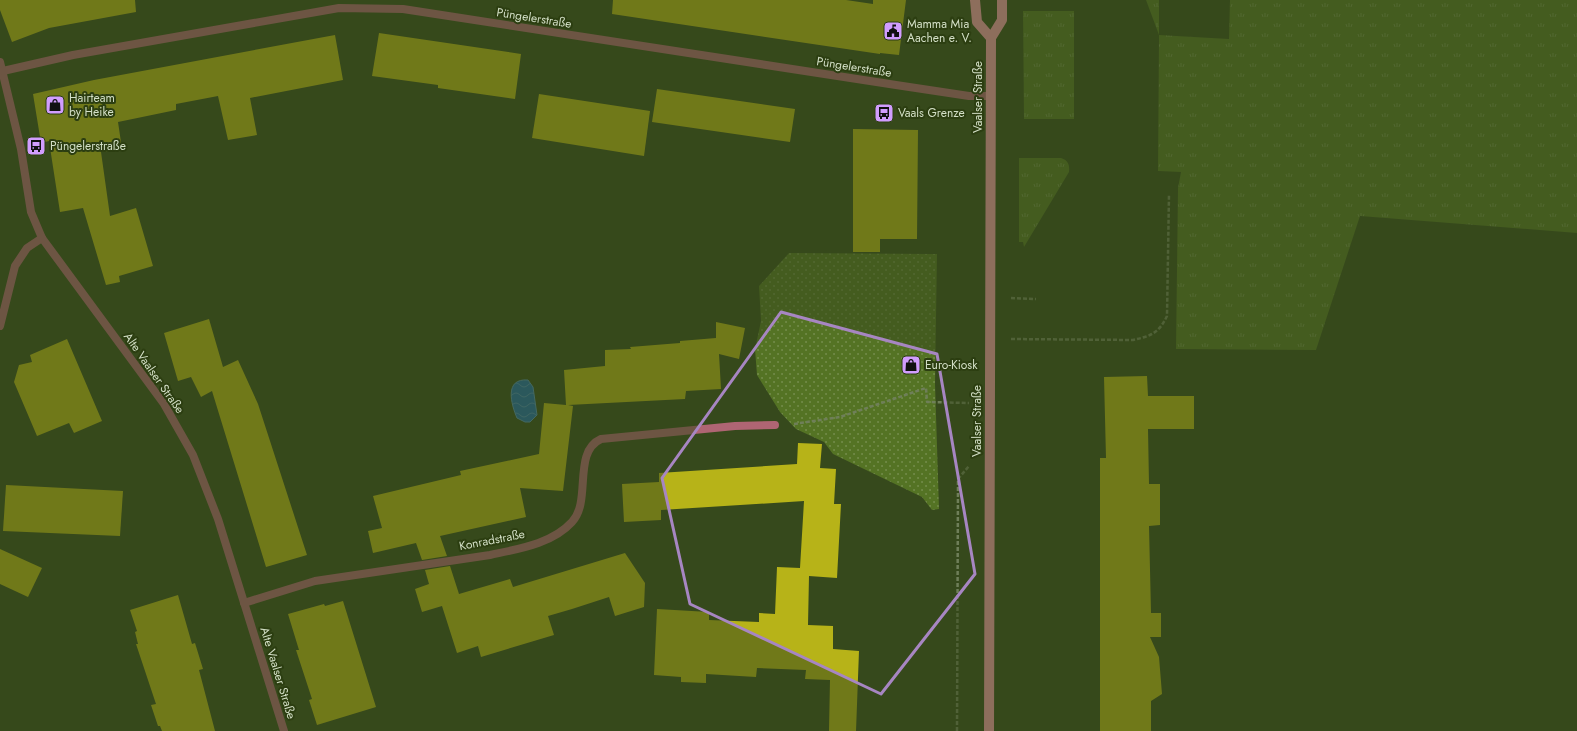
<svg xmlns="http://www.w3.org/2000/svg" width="1577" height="731" viewBox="0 0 1577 731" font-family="Jost,sans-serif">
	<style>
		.grass { fill: url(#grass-tufts) }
		.park { fill: url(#park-dots) }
		.water { fill: url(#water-waves); stroke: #548eb3 }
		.building { fill: #b7b318 }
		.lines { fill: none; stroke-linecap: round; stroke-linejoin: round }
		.path { stroke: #6f7f59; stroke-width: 2.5; stroke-dasharray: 4 2; stroke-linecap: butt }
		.street { stroke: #af6573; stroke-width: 8 }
		.primary { stroke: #f69bac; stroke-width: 10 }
		.marked { fill: none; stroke: #a786c2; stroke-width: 3; stroke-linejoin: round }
		.labels { text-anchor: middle; stroke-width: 4; stroke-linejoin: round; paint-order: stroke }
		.street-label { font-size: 12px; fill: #d3dfc6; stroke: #2c3e11 }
		.poi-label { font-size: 12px; fill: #d3dfc6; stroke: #2c3e11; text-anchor: start }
	</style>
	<defs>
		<pattern id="grass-tufts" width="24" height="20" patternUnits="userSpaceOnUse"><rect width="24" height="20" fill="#547324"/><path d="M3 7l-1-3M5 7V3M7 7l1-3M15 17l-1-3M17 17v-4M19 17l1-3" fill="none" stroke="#748d4c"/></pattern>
		<pattern id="park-dots" width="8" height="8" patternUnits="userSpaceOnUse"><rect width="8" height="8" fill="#547324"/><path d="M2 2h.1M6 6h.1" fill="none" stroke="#748d4c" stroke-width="1.8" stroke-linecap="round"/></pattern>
		<pattern id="water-waves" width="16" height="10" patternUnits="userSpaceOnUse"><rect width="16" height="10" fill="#1d6cab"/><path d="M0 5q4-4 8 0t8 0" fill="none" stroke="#4887b8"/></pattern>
	</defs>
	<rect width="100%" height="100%" fill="#36491c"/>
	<g class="grass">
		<path d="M 1146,0 L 1159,0 L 1159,35 L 1229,39 L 1230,0 L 1577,0 L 1577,233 L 1360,216 L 1316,350 L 1176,349 L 1178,188 L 1181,172 L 1158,171 L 1159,35 Z"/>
		<path d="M 1023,11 L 1074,11 L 1074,119 L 1024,119 Z"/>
		<path d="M 1019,158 L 1061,158 C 1068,160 1070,165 1069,172 L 1024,247 L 1023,242 L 1019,242 Z"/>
	</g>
	<path class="park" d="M 789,253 L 937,254 L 935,384 L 939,509 L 932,510 L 922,497 L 833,454 L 824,442 L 796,429 L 780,412 L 757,375 L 755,349 L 761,321 L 759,286 Z"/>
	<path class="water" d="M 528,380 L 533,387 L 537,415 L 530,422 L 525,422 L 517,418 C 511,404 504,378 528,380 Z"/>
	<g class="building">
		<path d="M 0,0 L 135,0 L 136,12 L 49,28 L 12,42 L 0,10 Z"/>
		<path d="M 613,0 L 846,0 L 873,4 L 873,0 L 906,0 L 899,55 L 880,53 L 880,54 L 612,14 Z"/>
		<path d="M 379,33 L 521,54 L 515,99 L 438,88 L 438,85 L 372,76 Z"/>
		<path d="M 335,35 L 343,80 L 250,98 L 257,135 L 228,140 L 218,96 L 176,104 L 176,110 L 118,122 L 122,149 L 101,152 L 110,216 L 136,208 L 153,266 L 119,276 L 120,282 L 106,285 L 83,208 L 60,212 L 49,141 L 41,143 L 33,94 L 94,80 Z"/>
		<path d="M 657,89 L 795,109 L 790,142 L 652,122 Z"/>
		<path d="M 539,94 L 650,111 L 644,156 L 532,138 Z"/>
		<path d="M 853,129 L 918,130 L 917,239 L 880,239 L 880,252 L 853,252 Z"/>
		<path d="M 209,319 L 223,367 L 238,360 L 258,404 L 307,555 L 266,567 L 212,391 L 201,397 L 191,377 L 178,381 L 164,333 Z"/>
		<path d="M 716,322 L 745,328 L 739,359 L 719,354 L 721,389 L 686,391 L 685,399 L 568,405 L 573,406 L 563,491 L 520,488 L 526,517 L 440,536 L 447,556 L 422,560 L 416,543 L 373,553 L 368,531 L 382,528 L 373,496 L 461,475 L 460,471 L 539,454 L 544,403 L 566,405 L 564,370 L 605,366 L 605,350 L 631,349 L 630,347 L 680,343 L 680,341 L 716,338 Z"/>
		<path d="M 67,339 L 102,421 L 74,433 L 69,423 L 37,436 L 14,382 L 19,365 L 32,362 L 30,355 Z"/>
		<path d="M 1147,376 L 1148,396 L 1194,396 L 1194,429 L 1148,429 L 1149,484 L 1160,484 L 1160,525 L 1149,526 L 1151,613 L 1161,613 L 1161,637 L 1150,637 L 1159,657 L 1162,694 L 1151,701 L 1151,731 L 1100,731 L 1100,458 L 1106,458 L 1104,377 Z"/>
		<path d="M 798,443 L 822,444 L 820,468 L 836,469 L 834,504 L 841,504 L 837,578 L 809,576 L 808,625 L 833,626 L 833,649 L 859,651 L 856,731 L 829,731 L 830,680 L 805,679 L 806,670 L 757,668 L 756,677 L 706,674 L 706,683 L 681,682 L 681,677 L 654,675 L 657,609 L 709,612 L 709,620 L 759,622 L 759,613 L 775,614 L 777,567 L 800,568 L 804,501 L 661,510 L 661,520 L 624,522 L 622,484 L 659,482 L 659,473 L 797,464 Z"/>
		<path d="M 6,485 L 123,491 L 120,536 L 3,531 Z"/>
		<path d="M 0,549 L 42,568 L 28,597 L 0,584 Z"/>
		<path d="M 625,553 L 645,583 L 644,607 L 615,616 L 609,597 L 572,609 L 548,616 L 554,635 L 481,657 L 478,646 L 457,653 L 442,606 L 422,612 L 415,589 L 429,584 L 425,570 L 450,566 L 459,594 L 510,579 L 513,587 Z"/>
		<path d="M 178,595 L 192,644 L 195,643 L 203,669 L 199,670 L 215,731 L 162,731 L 160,726 L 158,726 L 151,705 L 156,704 L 136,644 L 138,644 L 135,632 L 137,631 L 130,610 Z"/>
		<path d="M 343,601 L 376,707 L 317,725 L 309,700 L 312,699 L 296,650 L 299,650 L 288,614 L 324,604 L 325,606 Z"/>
	</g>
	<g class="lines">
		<g class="path">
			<path d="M 1011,298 L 1036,299"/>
			<path d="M 1011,339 L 1133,340 C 1151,336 1159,333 1167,316 L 1169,194"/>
			<path d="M 794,424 L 840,417 L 926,388 L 927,402 L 969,403"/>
			<path d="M 957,731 L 958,479 L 969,466"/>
		</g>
		<g class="street">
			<path d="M 0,62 L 21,149 L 31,212 L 42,238 L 164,404 L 193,455 L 218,519 L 284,731"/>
			<path d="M 3,71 L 73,55 L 339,8 L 403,9 L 896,85 L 969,96 L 991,96"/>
			<path d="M 0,326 L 15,266 L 27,248 L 42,238"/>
			<path d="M 244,603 L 315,581 L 490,555 C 518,549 552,544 572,522 C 592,501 572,452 601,439 L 735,426 L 775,425"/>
		</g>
		<g class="primary">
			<path d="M 975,0 L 977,22 L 991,38"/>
			<path d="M 989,731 L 991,38 L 1002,20 L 1002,0"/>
		</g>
	</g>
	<path d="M0 0H1577V731H0ZM 781,312 L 937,354 L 975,574 L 881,694 L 690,604 L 662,478 Z" fill="#36491c" fill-opacity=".55" fill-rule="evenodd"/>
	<path class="marked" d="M 781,312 L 937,354 L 975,574 L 881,694 L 690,604 L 662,478 Z"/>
	<defs>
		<symbol id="civic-square" viewBox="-11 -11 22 22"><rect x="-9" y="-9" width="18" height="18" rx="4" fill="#d19dfe" stroke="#2c3e11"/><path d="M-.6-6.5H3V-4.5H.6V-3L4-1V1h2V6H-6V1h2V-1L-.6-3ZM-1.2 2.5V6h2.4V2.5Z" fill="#111"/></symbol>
		<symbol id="shop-square" viewBox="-11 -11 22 22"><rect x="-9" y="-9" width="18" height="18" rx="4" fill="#d19dfe" stroke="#2c3e11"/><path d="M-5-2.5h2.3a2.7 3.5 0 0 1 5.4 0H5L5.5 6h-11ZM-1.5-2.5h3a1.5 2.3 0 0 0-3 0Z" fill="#111"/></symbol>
		<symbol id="bus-square" viewBox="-11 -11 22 22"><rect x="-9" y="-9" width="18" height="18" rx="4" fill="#d19dfe" stroke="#2c3e11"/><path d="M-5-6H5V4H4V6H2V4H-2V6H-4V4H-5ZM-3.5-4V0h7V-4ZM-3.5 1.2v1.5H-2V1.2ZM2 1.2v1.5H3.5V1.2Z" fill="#111"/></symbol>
	</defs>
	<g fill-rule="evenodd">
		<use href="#civic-square" x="882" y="20" width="22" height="22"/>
		<use href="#shop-square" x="44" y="94" width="22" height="22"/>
		<use href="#bus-square" x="873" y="102" width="22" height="22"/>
		<use href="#bus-square" x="25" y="135" width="22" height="22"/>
		<use href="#shop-square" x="900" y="354" width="22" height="22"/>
	</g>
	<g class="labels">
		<g class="street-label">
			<text transform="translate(534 18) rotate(9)" y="4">Püngelerstraße</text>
			<text transform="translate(854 67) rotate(9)" y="4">Püngelerstraße</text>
			<text transform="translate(978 97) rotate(-90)" y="4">Vaalser Straße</text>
			<text transform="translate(154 373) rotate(55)" y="4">Alte Vaalser Straße</text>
			<text transform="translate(977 421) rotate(-90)" y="4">Vaalser Straße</text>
			<text transform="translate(492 540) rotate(-11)" y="4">Konradstraße</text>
			<text transform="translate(278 673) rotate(73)" y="4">Alte Vaalser Straße</text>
		</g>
		<g class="poi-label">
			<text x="907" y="28">Mamma Mia<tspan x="907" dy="14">Aachen e. V.</tspan></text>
			<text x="69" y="102">Hairteam<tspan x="69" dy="14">by Heike</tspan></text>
			<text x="898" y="117">Vaals Grenze</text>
			<text x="50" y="150">Püngelerstraße</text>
			<text x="925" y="369">Euro-Kiosk</text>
		</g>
	</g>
</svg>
